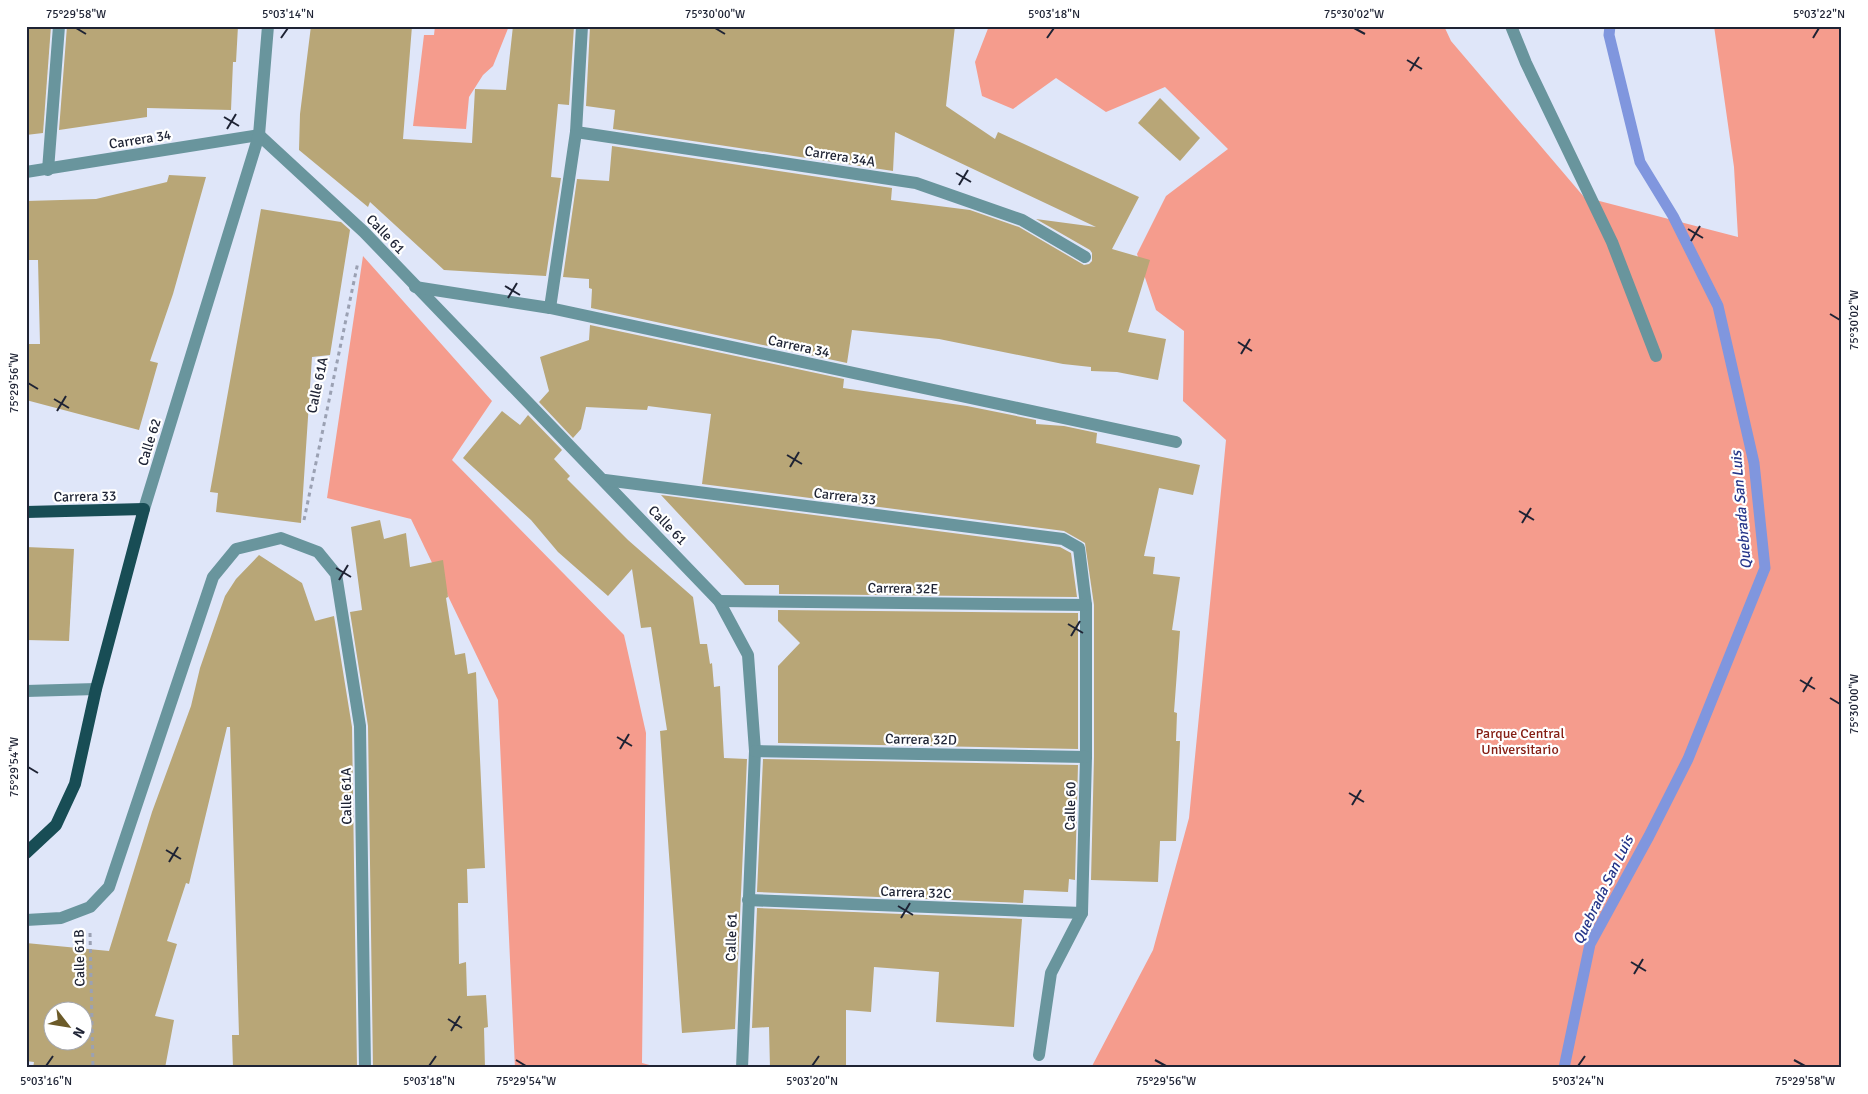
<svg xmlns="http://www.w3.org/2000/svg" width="1868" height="1094" viewBox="0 0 1868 1094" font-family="Signika,sans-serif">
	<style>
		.forest { fill: #f59c8d }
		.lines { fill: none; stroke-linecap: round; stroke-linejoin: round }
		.stream { stroke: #8096de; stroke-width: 11 }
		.building { fill: #b8a677; fill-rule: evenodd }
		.path { stroke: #9ba1b3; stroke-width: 3; stroke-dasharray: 4 4; stroke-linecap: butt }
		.minor { stroke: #69959d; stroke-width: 12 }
		.major { stroke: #184d55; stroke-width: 12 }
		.ticks { fill: none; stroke: #1e2334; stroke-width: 2 }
		.labels { text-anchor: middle; stroke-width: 4.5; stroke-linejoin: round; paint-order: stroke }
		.street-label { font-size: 14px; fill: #1e2334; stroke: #fff }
		.park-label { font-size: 14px; fill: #862015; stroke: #fff }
		.water-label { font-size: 15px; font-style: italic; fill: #27378a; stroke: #fff }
		.neatline { fill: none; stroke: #1e2334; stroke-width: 2 }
		.ticks-label { font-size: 12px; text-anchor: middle; fill: #1e2334 }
	</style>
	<rect width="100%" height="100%" fill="#dfe6f9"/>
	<g class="forest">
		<path d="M 435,26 L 509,26 L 493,66 L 483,75 L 469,97 L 466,129 L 413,126 L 424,35 L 434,35 Z"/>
		<path d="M 989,26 L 1444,26 L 1451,41 L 1584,197 L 1738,237 L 1734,167 L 1714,26 L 1842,26 L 1842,1068 L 1091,1068 L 1153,950 L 1189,818 L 1226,440 L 1183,401 L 1184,331 L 1156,310 L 1137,254 L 1166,196 L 1228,149 L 1165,87 L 1106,112 L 1056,78 L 1013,109 L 982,96 L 975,62 Z"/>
		<path d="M 363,256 L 492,401 L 452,460 L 624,635 L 646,733 L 642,1063 L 661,1068 L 515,1068 L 498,700 L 411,519 L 327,498 Z"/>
	</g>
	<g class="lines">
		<path class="stream" d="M 1564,1068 L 1590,944 L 1649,836 L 1688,759 L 1765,568 L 1754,463 L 1718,306 L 1673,216 L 1640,162 L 1609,35 L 1610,26"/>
	</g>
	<g class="building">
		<path d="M 26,26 L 51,26 L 43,133 L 26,135 Z"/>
		<path d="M 67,26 L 238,26 L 236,62 L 233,62 L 231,110 L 147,108 L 147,117 L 59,130 Z"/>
		<path d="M 311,26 L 412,26 L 403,139 L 472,143 L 475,89 L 506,90 L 513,26 L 574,26 L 569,105 L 558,104 L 557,115 L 551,177 L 561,178 L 546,276 L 444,270 L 370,202 L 368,207 L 299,150 L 300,114 Z"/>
		<path d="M 590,26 L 955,26 L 946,106 L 995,139 L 998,132 L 1139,197 L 1112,249 L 1150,260 L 1128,332 L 1166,339 L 1158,380 L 1117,372 L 1091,371 L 1091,367 L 1063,364 L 939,339 L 852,330 L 847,363 L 591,308 L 592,289 L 589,288 L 589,279 L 563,277 L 577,179 L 609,181 L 612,146 L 892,188 L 891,200 L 970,210 L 1019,227 L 1084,265 L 1089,264 L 1092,261 L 1092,253 L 1090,250 L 1036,219 L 1096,227 L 895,132 L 893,171 L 613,129 L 615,110 L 586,106 Z"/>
		<path d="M 1160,98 L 1200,138 L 1180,161 L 1138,123 Z"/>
		<path d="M 169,175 L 206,177 L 173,294 L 150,361 L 158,363 L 139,430 L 26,400 L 26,344 L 40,344 L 38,260 L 26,260 L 26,201 L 96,199 L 167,182 Z"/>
		<path d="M 261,209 L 341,222 L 350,230 L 330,355 L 312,357 L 301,523 L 216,512 L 218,493 L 210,492 Z"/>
		<path d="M 590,325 L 844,379 L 843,388 L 967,406 L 1036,420 L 1036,424 L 1064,426 L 1097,433 L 1096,443 L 1200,465 L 1193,495 L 1159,488 L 1144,556 L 1155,557 L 1153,574 L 1180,577 L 1172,630 L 1180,631 L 1174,712 L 1177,713 L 1176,741 L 1180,741 L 1176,841 L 1160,841 L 1158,882 L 1091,880 L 1094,757 L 1094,605 L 1085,543 L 1064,531 L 702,484 L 711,414 L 648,406 L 647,410 L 586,407 L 581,429 L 573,438 L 539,402 L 549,391 L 540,357 L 589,340 Z"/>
		<path d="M 502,411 L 520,425 L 528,415 L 562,450 L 554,459 L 570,476 L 567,479 L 628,540 L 693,597 L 700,644 L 707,644 L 710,664 L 712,663 L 714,687 L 720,686 L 724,758 L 747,759 L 735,1029 L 682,1033 L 660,731 L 667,730 L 651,627 L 641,628 L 632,569 L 608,596 L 558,552 L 531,520 L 463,458 Z"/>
		<path d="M 661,495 L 1060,547 L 1071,553 L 1077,597 L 779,594 L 779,585 L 745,585 Z"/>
		<path d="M 380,520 L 384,539 L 406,533 L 410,567 L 443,560 L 448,597 L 446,598 L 455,655 L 465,653 L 468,674 L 476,672 L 485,868 L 467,869 L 468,903 L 458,903 L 459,964 L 466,962 L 467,996 L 486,995 L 488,1027 L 484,1028 L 485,1068 L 373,1068 L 368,726 L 350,612 L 362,610 L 351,527 Z"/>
		<path d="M 26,547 L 74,549 L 69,641 L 26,640 Z"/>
		<path d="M 259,555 L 302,583 L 315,621 L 334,616 L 352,727 L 357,1068 L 233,1068 L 232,1035 L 239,1035 L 230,727 L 227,727 L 189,884 L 186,883 L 167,941 L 177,944 L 155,1016 L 174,1020 L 165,1068 L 33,1068 L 34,1062 L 26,1061 L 26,943 L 109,951 L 152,812 L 191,706 L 200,668 L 225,596 L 236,579 ZM 52,1012 L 82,1012 L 82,1042 L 52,1042 Z"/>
		<path d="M 778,610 L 1078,613 L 1078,749 L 778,743 L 778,666 L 800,643 L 778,621 Z"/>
		<path d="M 763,759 L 1078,765 L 1075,880 L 1069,879 L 1068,892 L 1024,890 L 1023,903 L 757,892 Z"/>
		<path d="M 757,908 L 1022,919 L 1014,1027 L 936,1022 L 939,972 L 874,967 L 871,1012 L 846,1010 L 846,1068 L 770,1068 L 769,1027 L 752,1028 Z"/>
	</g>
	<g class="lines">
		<g class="path">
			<path d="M 304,520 L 358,262"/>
			<path d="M 90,933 L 93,1068"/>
		</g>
		<g class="minor">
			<path d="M 1511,26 L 1526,63 L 1612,242 L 1656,356"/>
			<path d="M 576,132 L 916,183 L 1022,220 L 1085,257"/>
			<path d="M 259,135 L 364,232 L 719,601 L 748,655 L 755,751 L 742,1068"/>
			<path d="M 48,170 L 59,26"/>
			<path d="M 26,172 L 259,135"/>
			<path d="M 415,287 L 550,308 L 1176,442"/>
			<path d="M 550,308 L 576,132 L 582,26"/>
			<path d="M 605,480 L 1063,539 L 1079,548 L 1086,605 L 1086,757 L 1082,913 L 1051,973 L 1039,1055"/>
			<path d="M 144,509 L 259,135 L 268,26"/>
			<path d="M 719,601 L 1086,605"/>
			<path d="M 26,691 L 96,689"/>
			<path d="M 755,751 L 1086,757"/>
			<path d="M 748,900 L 1082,913"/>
			<path d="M 26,920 L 61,918 L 90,907 L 109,887 L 213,577 L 236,549 L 281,538 L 318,552 L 336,574 L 360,726 L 365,1068"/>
		</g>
		<path class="major" d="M 26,512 L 144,509 L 96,689 L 75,784 L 56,825 L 26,853"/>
	</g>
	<path class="ticks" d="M 76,28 L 86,34M 715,28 L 725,34M 1354,28 L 1365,34M 281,38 L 288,28M 1047,38 L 1054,28M 1813,38 L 1819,28M 1407,60 L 1422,69M 1410,71 L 1419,57M 224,117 L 239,126M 227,129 L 236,114M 956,173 L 971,182M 959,185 L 968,170M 1688,229 L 1703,238M 1691,241 L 1700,226M 505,286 L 520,295M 508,298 L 517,283M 1830,314 L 1840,320M 1238,342 L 1252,351M 1241,354 L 1250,339M 28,383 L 38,389M 54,399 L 69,408M 57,411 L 66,396M 787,455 L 802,464M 790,467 L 799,452M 1519,511 L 1534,520M 1522,523 L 1531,508M 336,568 L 351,577M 339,580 L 348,565M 1068,624 L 1083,633M 1071,636 L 1080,621M 1800,680 L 1815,689M 1803,692 L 1812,677M 1830,698 L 1840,704M 617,737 L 632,746M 620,749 L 629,734M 28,767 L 38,773M 1349,793 L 1364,802M 1352,805 L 1361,790M 166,850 L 181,859M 169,862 L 178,847M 898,906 L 913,915M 901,918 L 910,903M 1631,962 L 1646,971M 1634,974 L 1643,959M 448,1019 L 462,1028M 451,1031 L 460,1016M 516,1060 L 526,1066M 1155,1060 L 1166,1066M 1794,1060 L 1805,1066M 46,1066 L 53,1056M 429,1066 L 436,1056M 812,1066 L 819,1056M 1578,1066 L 1585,1056"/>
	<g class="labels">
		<g class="street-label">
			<text transform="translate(140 139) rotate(-9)" y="5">Carrera 34</text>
			<text transform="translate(840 156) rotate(9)" y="5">Carrera 34A</text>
			<text transform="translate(386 234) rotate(46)" y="5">Calle 61</text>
			<text transform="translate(799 346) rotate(12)" y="5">Carrera 34</text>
			<text transform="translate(317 385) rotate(-78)" y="5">Calle 61A</text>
			<text transform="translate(149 442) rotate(-73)" y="5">Calle 62</text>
			<text transform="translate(85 496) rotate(-1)" y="5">Carrera 33</text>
			<text transform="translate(845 496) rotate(7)" y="5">Carrera 33</text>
			<text transform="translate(668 525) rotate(46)" y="5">Calle 61</text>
			<text transform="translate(903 588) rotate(1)" y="5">Carrera 32E</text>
			<text transform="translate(921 739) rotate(1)" y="5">Carrera 32D</text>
			<text transform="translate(346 796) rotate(-91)" y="5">Calle 61A</text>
			<text transform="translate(1070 806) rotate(-89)" y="5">Calle 60</text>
			<text transform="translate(916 892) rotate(2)" y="5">Carrera 32C</text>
			<text transform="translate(731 937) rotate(-88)" y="5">Calle 61</text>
			<text transform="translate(79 958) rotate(-91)" y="5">Calle 61B</text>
		</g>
		<g class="park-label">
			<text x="1520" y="738">Parque Central<tspan x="1520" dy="16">Universitario</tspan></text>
		</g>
		<g class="water-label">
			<text transform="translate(1741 510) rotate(-95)" y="5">Quebrada San Luis</text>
			<text transform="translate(1603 890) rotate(-64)" y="5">Quebrada San Luis</text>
		</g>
	</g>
	<rect width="1868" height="1094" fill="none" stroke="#ffffff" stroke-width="55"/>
	<g transform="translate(68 1026) rotate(121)"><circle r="24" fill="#ffffff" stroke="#a5a7ae"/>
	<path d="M0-4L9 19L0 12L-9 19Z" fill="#6c5b29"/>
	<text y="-8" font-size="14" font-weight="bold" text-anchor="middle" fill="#1e2334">N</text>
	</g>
	<rect x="28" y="28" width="1812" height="1038" class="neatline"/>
	<g class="ticks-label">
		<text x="76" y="18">75°29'58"W</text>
		<text x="288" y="18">5°03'14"N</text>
		<text x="715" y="18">75°30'00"W</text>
		<text x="1054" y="18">5°03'18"N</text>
		<text x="1354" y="18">75°30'02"W</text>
		<text x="1819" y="18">5°03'22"N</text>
		<text transform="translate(1854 320) rotate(-90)" y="4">75°30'02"W</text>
		<text transform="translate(14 383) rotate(-90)" y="4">75°29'56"W</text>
		<text transform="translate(1854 704) rotate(-90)" y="4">75°30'00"W</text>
		<text transform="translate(14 767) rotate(-90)" y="4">75°29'54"W</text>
		<text x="46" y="1085">5°03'16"N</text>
		<text x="429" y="1085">5°03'18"N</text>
		<text x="526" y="1085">75°29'54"W</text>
		<text x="812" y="1085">5°03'20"N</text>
		<text x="1166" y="1085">75°29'56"W</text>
		<text x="1578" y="1085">5°03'24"N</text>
		<text x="1805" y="1085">75°29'58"W</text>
	</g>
</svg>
